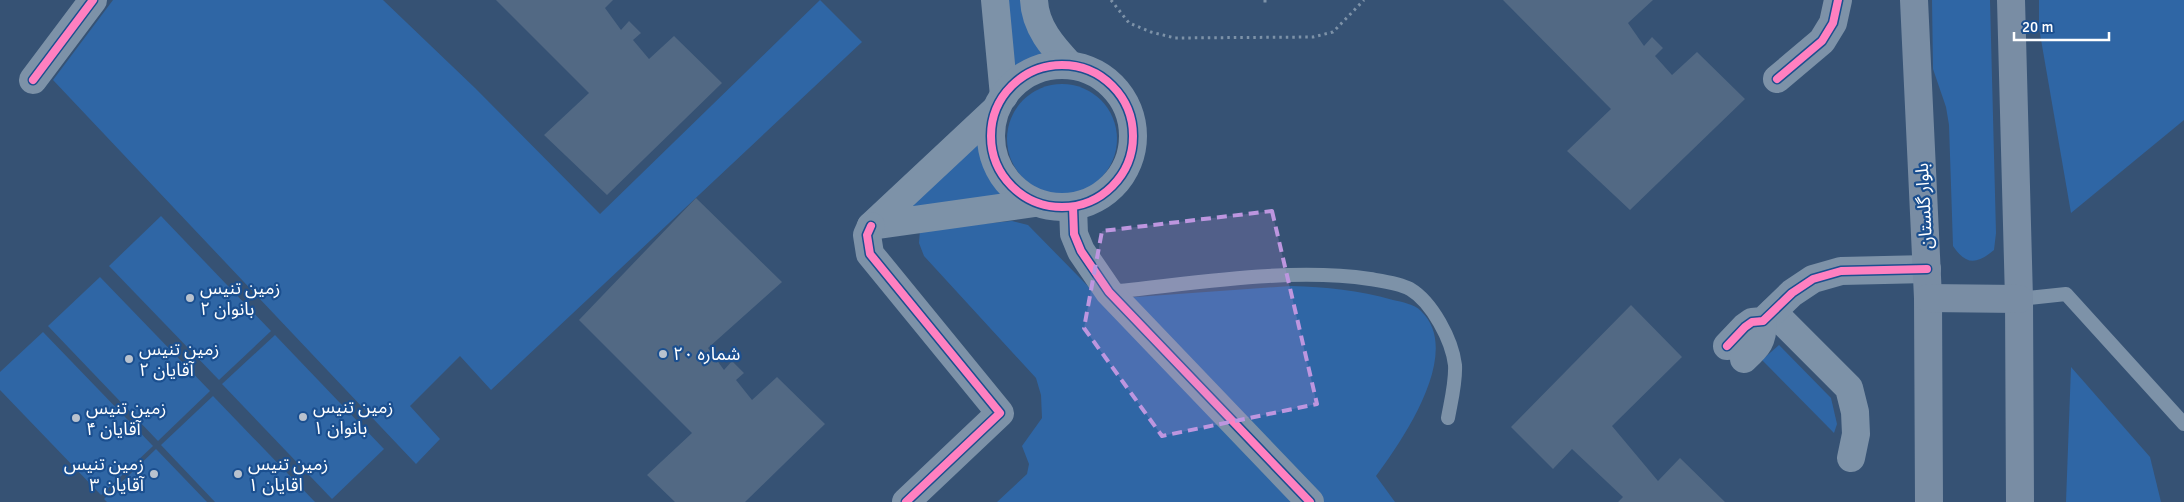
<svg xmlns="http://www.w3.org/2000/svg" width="2184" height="502" viewBox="0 0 2184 502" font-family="Signika,'Noto Sans Arabic',sans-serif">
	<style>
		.green { fill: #2f66a5 }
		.building { fill: #526984 }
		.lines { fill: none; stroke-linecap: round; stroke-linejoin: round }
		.path { stroke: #7d92a8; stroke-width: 3; stroke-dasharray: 2.5 4; stroke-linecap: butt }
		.service { stroke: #7d92a8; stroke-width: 14 }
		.minor { stroke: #7d92a8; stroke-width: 28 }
		.secondary { stroke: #798da4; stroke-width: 28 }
		.cycleway-casing { stroke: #1b4f8f; stroke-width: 11 }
		.cycleway { stroke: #ff80c0; stroke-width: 8 }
		.marked { fill: #bd96df; fill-opacity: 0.2; stroke: #bd96df; stroke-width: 4; stroke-dasharray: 10 6; stroke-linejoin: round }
		.poi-dot { fill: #b9c2ce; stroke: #1b4f8f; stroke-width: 2 }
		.labels { text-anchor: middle; stroke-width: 4.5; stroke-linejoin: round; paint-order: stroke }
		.street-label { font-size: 18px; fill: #fff; stroke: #1b4f8f }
		.poi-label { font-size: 18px; fill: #fff; stroke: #1b4f8f; text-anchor: start }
	</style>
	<rect width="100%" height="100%" fill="#365274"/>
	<g class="green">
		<path d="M 113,0 L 383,0 L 475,88 L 600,214 L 820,0 L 862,42 L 491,390 L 460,356 L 410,406 L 440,439 L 416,464 L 53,80 Z"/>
		<path d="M 1006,0 L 1022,0 L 1037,46 L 1045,59 L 1008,75 Z"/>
		<path d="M 1932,0 L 1990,0 L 1996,233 L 1994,250 C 1976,265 1966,265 1953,246 L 1949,125 L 1946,107 L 1933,69 Z"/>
		<path d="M 2039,0 L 2184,0 L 2184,120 L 2071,213 L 2039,28 Z"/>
		<circle cx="1062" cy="139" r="55"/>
		<path d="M 977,127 L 990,174 L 1015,203 L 893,211 Z"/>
		<path d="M 161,216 L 271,331 L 219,380 L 109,266 Z"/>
		<path d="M 1012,221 L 1028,225 L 1132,331 L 1292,502 L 997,502 L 1027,474 L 1029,464 L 1022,446 L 1042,418 L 1041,395 L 1036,378 L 924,256 L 919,243 L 920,230 Z"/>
		<path d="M 100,277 L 210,391 L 158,441 L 48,326 Z"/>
		<path d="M 1291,286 C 1327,287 1358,290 1393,300 C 1402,302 1414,304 1421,311 C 1464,352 1402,441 1376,476 L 1395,502 L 1323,502 L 1122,298 Z"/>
		<path d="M 43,332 L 153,446 L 101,495 L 0,390 L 0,372 Z"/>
		<path d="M 275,335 L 384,449 L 332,499 L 222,384 Z"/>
		<path d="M 1779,345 L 1831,398 L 1837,424 L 1834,433 L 1762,360 Z"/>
		<path d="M 2071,367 L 2150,457 L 2161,502 L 2066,502 Z"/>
		<path d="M 213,396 L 315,502 L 215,502 L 161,445 Z"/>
		<path d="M 156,449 L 207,502 L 107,502 L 104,499 Z"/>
	</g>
	<g class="building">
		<path d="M 496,0 L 613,0 L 605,8 L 621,30 L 629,21 L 641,33 L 633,40 L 649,59 L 674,36 L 722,83 L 607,195 L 544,135 L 589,93 Z"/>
		<path d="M 1503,0 L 1653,0 L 1628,23 L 1644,46 L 1652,37 L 1663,48 L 1655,56 L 1672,75 L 1697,52 L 1745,99 L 1630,210 L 1567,151 L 1611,109 Z"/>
		<path d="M 696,198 L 782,282 L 708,348 L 724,370 L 732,361 L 744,373 L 736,380 L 752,400 L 777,377 L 825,424 L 745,502 L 675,502 L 647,475 L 692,433 L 579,320 Z"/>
		<path d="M 1631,305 L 1682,357 L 1612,426 L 1658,481 L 1680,458 L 1725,502 L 1618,502 L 1623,497 L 1572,449 L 1553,469 L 1511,427 Z"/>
	</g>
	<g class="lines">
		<g class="path">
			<path d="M 1111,0 L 1129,23 L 1151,32 L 1175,38 L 1313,37 L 1333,32 L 1364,0"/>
			<path d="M 1265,0 L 1265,3"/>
		</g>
		<g class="service">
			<path d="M 1109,292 C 1192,284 1287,267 1370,279 C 1382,281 1399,283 1410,289 C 1432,302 1452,340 1455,365 C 1456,382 1451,401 1448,418"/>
			<path d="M 2019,299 L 2066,294 L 2184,424"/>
		</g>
		<g class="minor">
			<path d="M 995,0 L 1004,96"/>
			<path d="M 1034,0 C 1035,27 1053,47 1070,65"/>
			<circle cx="1062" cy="136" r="71"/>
			<path d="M 1777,79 L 1822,41 L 1833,23 L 1838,0"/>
			<path d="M 33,80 L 93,0"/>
			<path d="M 995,110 L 871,226 L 1035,203"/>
			<path d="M 1073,207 L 1074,234 L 1081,251 L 1109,292 L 1310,502"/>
			<path d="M 871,226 L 867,235 L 870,254 L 1000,413 L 906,502"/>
			<path d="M 1773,312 L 1849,388 L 1855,412 L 1856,434 L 1851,458"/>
			<path d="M 1727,346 L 1745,327 L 1752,322 L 1763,321 L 1792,293 L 1813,279 L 1841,271 L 1927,269"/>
			<path d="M 1744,359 C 1758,346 1763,341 1763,321"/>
		</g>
		<g class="secondary">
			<path d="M 1914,0 L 1928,298 L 1929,502"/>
			<path d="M 2011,0 L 2019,299 L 2020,502"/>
			<path d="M 1928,298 L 2019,299"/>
		</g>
		<defs>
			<g id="cycleway">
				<circle cx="1062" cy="136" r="71"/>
				<path d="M 1777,79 L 1822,41 L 1833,23 L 1838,0"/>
				<path d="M 33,80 L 93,0"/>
				<path d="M 1073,207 L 1074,234 L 1081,251 L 1109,292 L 1310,502"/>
				<path d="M 871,226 L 867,235 L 870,254 L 1000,413 L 906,502"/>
				<path d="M 1727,346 L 1745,327 L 1752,322 L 1763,321 L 1792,293 L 1813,279 L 1841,271 L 1927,269"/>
			</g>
		</defs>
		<use href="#cycleway" class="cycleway-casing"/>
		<use href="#cycleway" class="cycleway"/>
	</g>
	<path class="marked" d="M 1272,211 L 1317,404 L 1162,436 L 1084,328 L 1102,231 Z"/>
	<g class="poi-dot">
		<circle cx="190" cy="298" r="5"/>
		<circle cx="663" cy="354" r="5"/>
		<circle cx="129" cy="359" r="5"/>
		<circle cx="303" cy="417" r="5"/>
		<circle cx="76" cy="418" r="5"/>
		<circle cx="154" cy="474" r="5"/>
		<circle cx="238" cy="474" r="5"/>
	</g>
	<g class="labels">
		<g class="street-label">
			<text transform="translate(1924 206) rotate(-93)" y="6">بلوار گلستان</text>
		</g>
		<g class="poi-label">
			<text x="200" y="294">زمین تنیس<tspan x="200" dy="21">۲ بانوان</tspan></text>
			<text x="139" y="355">زمین تنیس<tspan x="139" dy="21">۲ آقایان</tspan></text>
			<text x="673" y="360">شماره ۲۰</text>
			<text x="313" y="413">زمین تنیس<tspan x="313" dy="21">۱ بانوان</tspan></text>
			<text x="86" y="414">زمین تنیس<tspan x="86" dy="21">۴ آقایان</tspan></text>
			<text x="144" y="470" text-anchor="end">زمین تنیس<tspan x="144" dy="21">۳ آقایان</tspan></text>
			<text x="248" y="470">زمین تنیس<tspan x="248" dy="21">۱ اقایان</tspan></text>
		</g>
	</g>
	<path d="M2014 32v8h95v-8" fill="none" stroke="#ffffff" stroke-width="2.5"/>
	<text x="2022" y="32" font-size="15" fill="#ffffff" stroke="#1b4f8f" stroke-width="4" paint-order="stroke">20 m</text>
</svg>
